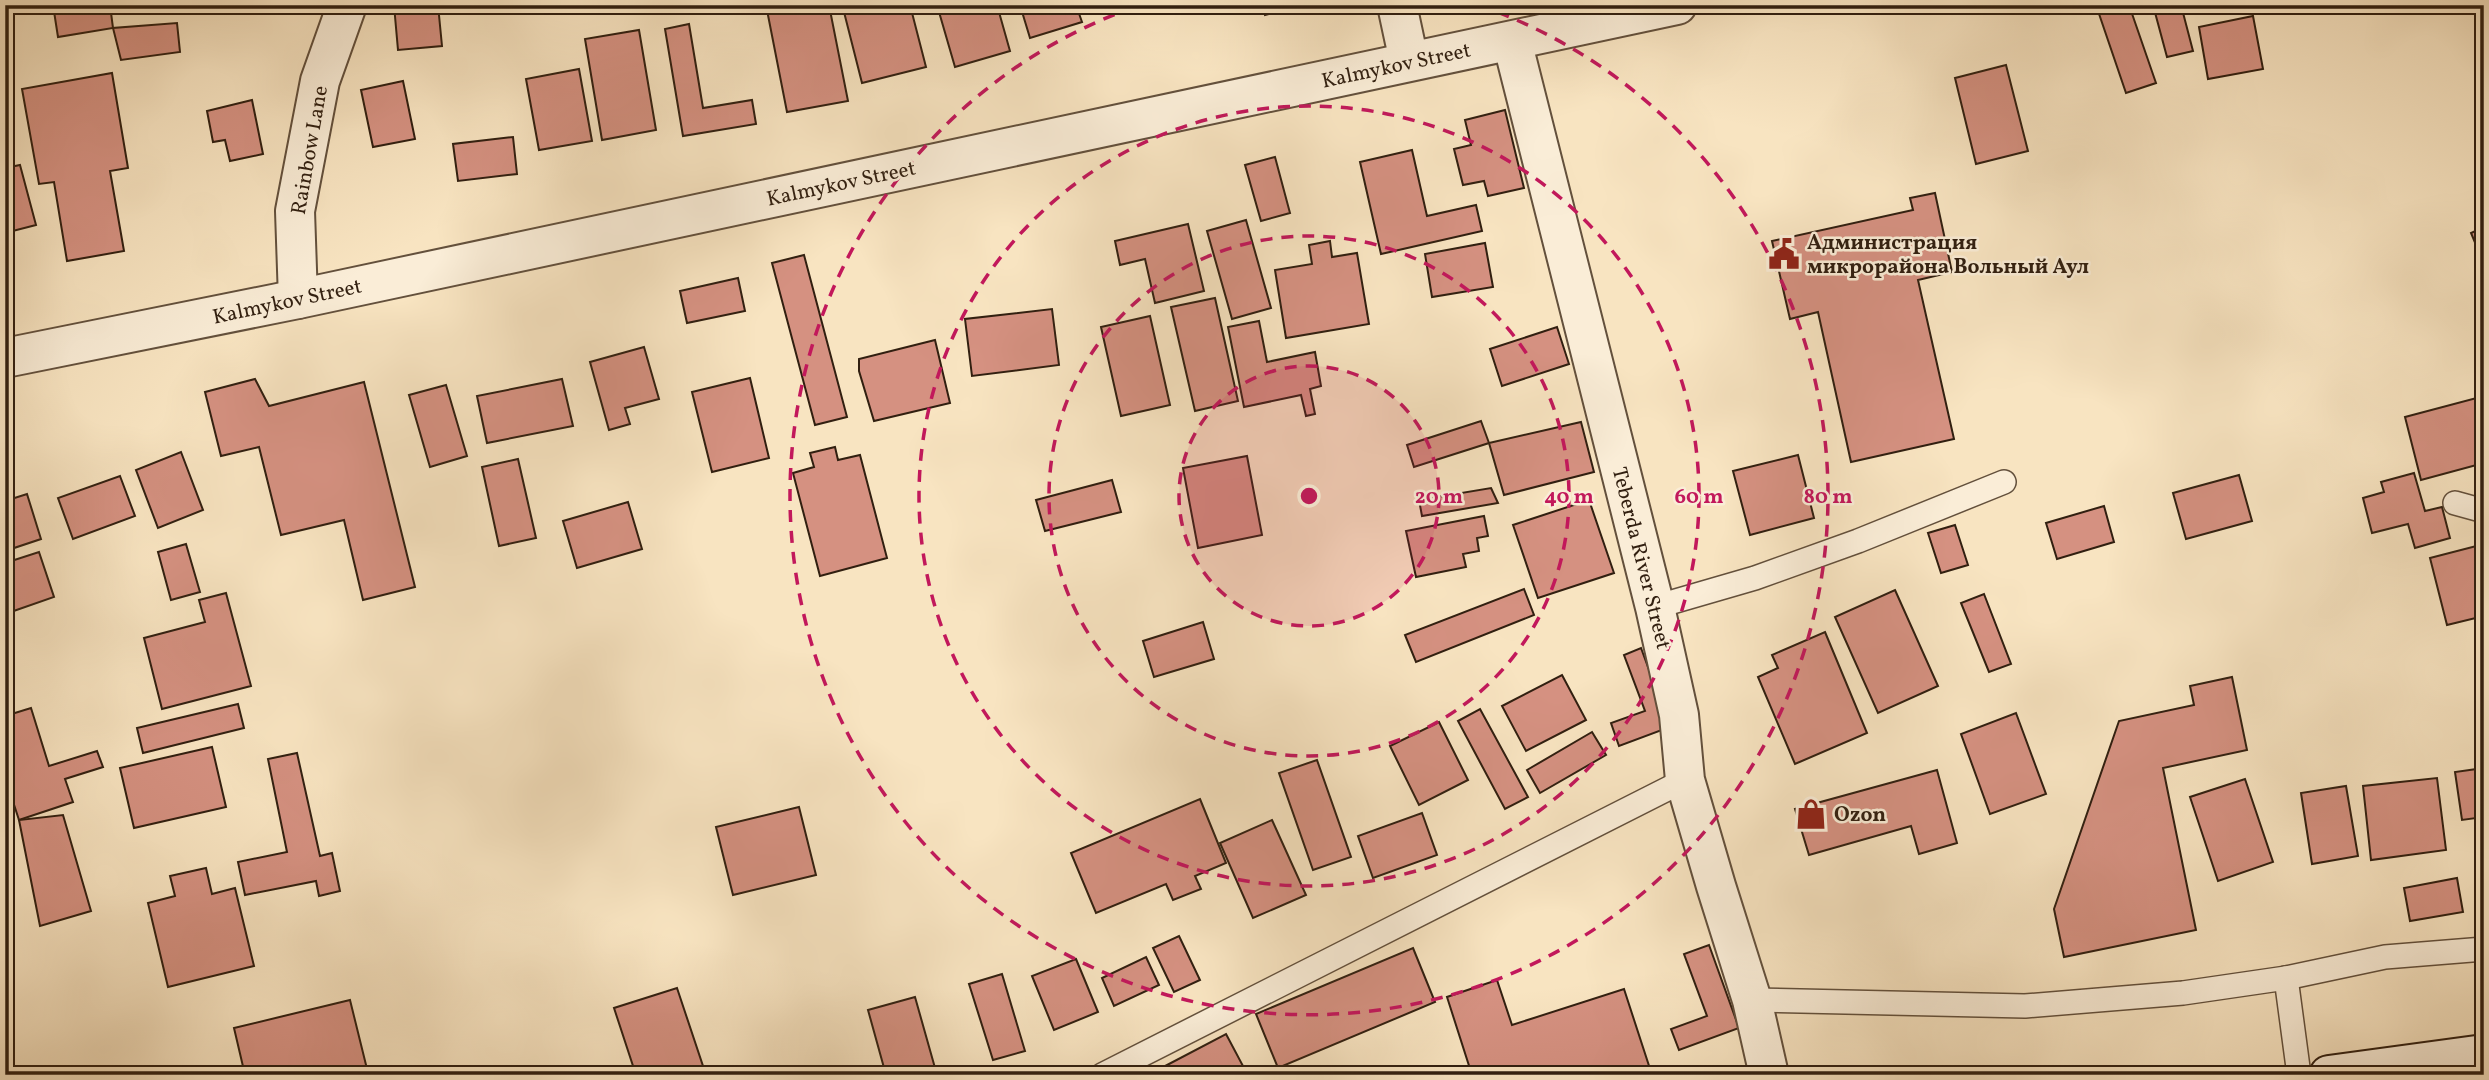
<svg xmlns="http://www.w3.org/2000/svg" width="2489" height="1080" viewBox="0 0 2489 1080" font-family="Vollkorn,serif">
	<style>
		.building { fill: #d59181; stroke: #311f10; stroke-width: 2 }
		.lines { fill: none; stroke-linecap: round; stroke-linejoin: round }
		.service-casing { stroke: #63503c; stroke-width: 26 }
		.minor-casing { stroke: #63503c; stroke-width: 42 }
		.tertiary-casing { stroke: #63503c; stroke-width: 42 }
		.secondary-casing { stroke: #311f10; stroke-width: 42 }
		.service { stroke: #faedd7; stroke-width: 23 }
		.minor { stroke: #faedd7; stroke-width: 38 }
		.tertiary { stroke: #faedd7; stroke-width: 38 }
		.secondary { stroke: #faedd7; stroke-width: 38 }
		.ring { fill: none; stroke: #c2185b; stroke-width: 3.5; stroke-dasharray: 12 9 }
		.labels { text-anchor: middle; stroke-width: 5; stroke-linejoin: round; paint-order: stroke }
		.street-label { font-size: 21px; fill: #311f10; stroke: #faedd7 }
		.poi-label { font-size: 21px; font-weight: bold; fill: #311f10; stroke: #faedd7; text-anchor: start }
		.centre { fill: #c2185b; stroke: #faedd7; stroke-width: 3.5 }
		.ring-label { font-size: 21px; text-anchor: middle; font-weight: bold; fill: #c2185b; stroke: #faedd7; stroke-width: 5; stroke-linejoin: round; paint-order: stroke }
	</style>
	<rect width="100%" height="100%" fill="#f8e4c1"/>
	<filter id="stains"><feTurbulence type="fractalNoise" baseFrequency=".00286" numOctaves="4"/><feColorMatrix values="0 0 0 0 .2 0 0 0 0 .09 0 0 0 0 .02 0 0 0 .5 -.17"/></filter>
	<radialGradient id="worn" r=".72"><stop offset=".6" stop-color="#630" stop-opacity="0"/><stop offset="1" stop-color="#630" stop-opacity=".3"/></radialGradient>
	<g class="building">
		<path d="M 53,5 L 110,5 L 113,28 L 58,37 Z"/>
		<path d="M 190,5 L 299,5 L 191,14 Z"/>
		<path d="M 394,5 L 438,5 L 442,46 L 398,50 Z"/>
		<path d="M 766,5 L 829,5 L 848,101 L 787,112 Z"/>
		<path d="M 870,5 L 910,5 L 926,67 L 862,83 L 844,12 Z"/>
		<path d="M 937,5 L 997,5 L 1010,51 L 955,67 Z"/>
		<path d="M 1020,5 L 1076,5 L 1082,22 L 1030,38 Z"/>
		<path d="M 1198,5 L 1232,5 L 1200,13 Z"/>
		<path d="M 1263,5 L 1305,5 L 1265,15 Z"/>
		<path d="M 2096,5 L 2129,5 L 2156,83 L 2126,93 Z"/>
		<path d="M 2153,5 L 2181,5 L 2193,51 L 2167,57 Z"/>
		<path d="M 2253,16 L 2263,69 L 2208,79 L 2199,27 Z"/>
		<path d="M 177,23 L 180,52 L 121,60 L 113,28 Z"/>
		<path d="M 689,24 L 703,108 L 752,100 L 756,124 L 683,136 L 665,29 Z"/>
		<path d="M 639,30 L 656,130 L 602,140 L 585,39 Z"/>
		<path d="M 2006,65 L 2028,151 L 1976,164 L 1955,78 Z"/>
		<path d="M 579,69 L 592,141 L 539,150 L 526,79 Z"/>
		<path d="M 112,73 L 128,168 L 110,171 L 124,251 L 67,261 L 54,182 L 39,184 L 22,89 Z"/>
		<path d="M 403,81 L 415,139 L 373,147 L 361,90 Z"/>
		<path d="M 252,100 L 263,154 L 230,161 L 225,140 L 213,142 L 207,111 Z"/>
		<path d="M 1505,110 L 1524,188 L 1488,196 L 1484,181 L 1463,185 L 1454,149 L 1471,145 L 1465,120 Z"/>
		<path d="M 513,137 L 517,174 L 458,181 L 453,144 Z"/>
		<path d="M 1412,150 L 1427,216 L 1476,205 L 1482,231 L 1381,254 L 1360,162 Z"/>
		<path d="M 1275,157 L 1290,213 L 1261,221 L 1245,165 Z"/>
		<path d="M 20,165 L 36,225 L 5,233 L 5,168 Z"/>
		<path d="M 1935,193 L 1952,272 L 1918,280 L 1954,439 L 1851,462 L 1818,312 L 1790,319 L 1772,241 L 1913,210 L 1910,198 Z"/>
		<path d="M 1246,220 L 1271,308 L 1232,319 L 1207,231 Z"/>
		<path d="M 1188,224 L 1204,291 L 1155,303 L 1145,259 L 1120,265 L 1115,241 Z"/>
		<path d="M 2484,227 L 2484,264 L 2471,233 Z"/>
		<path d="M 1330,241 L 1332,257 L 1357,253 L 1369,324 L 1286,338 L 1275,270 L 1312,264 L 1309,245 Z"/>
		<path d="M 1485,243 L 1493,287 L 1432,297 L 1425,254 Z"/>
		<path d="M 804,255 L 847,417 L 815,425 L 772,263 Z"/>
		<path d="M 738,278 L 745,311 L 687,323 L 680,291 Z"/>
		<path d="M 1215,298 L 1238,401 L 1195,411 L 1171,307 Z"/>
		<path d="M 1052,309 L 1059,365 L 972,376 L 965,319 Z"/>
		<path d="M 1150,316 L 1170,405 L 1121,416 L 1101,327 Z"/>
		<path d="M 1259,321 L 1267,362 L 1315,352 L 1321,386 L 1310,389 L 1315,414 L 1306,416 L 1301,395 L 1244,407 L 1228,327 Z"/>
		<path d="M 1557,327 L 1569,364 L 1502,386 L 1490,349 Z"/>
		<path d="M 935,340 L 950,403 L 874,421 L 859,371 L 859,359 Z"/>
		<path d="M 644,347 L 659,399 L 625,408 L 630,424 L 609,430 L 590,362 Z"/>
		<path d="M 750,378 L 769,458 L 712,472 L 692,392 Z"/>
		<path d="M 255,379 L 269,406 L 364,382 L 415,587 L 363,600 L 344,520 L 281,535 L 259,447 L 221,456 L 205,392 Z"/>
		<path d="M 562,379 L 573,426 L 487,443 L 477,396 Z"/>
		<path d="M 446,385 L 467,456 L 430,467 L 409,395 Z"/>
		<path d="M 2484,396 L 2484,463 L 2421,480 L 2405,417 Z"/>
		<path d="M 1481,421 L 1489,443 L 1414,467 L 1407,445 Z"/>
		<path d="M 1581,422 L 1594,472 L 1504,495 L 1489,443 Z"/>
		<path d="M 835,447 L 838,460 L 860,455 L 887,558 L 820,576 L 793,473 L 814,467 L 810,453 Z"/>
		<path d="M 181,452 L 203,510 L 158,528 L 136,470 Z"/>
		<path d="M 1798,455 L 1814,518 L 1750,535 L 1733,471 Z"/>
		<path d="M 1247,456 L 1262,535 L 1198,548 L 1183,468 Z"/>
		<path d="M 518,459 L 536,538 L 499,546 L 482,467 Z"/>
		<path d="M 2414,473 L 2425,511 L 2442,507 L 2450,538 L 2415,548 L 2408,524 L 2372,533 L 2363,498 L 2384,492 L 2381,482 Z"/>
		<path d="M 2239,475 L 2252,521 L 2186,539 L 2173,493 Z"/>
		<path d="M 120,476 L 135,516 L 73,539 L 58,498 Z"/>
		<path d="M 1112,480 L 1121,512 L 1045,531 L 1036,500 Z"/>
		<path d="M 1491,488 L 1498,503 L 1422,516 L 1419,500 Z"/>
		<path d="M 27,494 L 41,539 L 5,551 L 5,501 Z"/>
		<path d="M 1589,500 L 1614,573 L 1538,598 L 1513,525 Z"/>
		<path d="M 628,502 L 642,549 L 577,568 L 563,521 Z"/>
		<path d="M 2104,506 L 2114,542 L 2057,559 L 2046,523 Z"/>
		<path d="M 1484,516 L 1488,536 L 1477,538 L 1479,551 L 1463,554 L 1466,567 L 1416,577 L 1406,531 Z"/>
		<path d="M 1955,525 L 1968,565 L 1941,573 L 1928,533 Z"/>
		<path d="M 186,544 L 200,592 L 171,600 L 158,552 Z"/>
		<path d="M 2484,544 L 2484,616 L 2447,625 L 2430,558 Z"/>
		<path d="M 39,552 L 54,597 L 5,614 L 5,563 Z"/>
		<path d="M 1524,589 L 1534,615 L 1416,662 L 1405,635 Z"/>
		<path d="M 1895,590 L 1938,686 L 1878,713 L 1835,617 Z"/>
		<path d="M 226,593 L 251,686 L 162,709 L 144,638 L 205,622 L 199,600 Z"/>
		<path d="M 1984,594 L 2011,664 L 1989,672 L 1961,603 Z"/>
		<path d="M 1203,622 L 1214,659 L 1154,677 L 1143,641 Z"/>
		<path d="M 1825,632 L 1867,733 L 1795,764 L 1758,677 L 1778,668 L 1772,655 Z"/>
		<path d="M 1641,648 L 1670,727 L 1619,746 L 1611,723 L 1645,711 L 1624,655 Z"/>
		<path d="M 1562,675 L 1586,720 L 1526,751 L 1502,706 Z"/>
		<path d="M 2232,677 L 2247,750 L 2163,768 L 2196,930 L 2064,957 L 2054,909 L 2119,721 L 2194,705 L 2190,686 Z"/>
		<path d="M 238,704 L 244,728 L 143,753 L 137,728 Z"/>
		<path d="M 31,708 L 49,766 L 97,751 L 103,767 L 65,779 L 73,802 L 19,820 L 5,777 L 5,716 Z"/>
		<path d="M 1480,709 L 1528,797 L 1505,809 L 1458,721 Z"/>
		<path d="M 2016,713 L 2046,794 L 1990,814 L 1961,734 Z"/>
		<path d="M 1439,722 L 1468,780 L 1419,805 L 1390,746 Z"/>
		<path d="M 1592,732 L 1606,755 L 1540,793 L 1527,770 Z"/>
		<path d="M 212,747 L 226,807 L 134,828 L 120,768 Z"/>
		<path d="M 297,753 L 320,856 L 332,853 L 340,891 L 319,896 L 316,881 L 245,895 L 238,862 L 287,852 L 268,759 Z"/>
		<path d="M 1317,760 L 1351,857 L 1313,870 L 1279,773 Z"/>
		<path d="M 2484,768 L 2484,817 L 2462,820 L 2455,772 Z"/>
		<path d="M 1937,770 L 1957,843 L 1919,854 L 1911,826 L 1809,855 L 1795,809 Z"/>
		<path d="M 2437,778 L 2446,850 L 2371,860 L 2363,786 Z"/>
		<path d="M 2245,779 L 2273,862 L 2218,881 L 2190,797 Z"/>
		<path d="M 2346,786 L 2358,856 L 2312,864 L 2301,793 Z"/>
		<path d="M 1200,799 L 1226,863 L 1195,876 L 1201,889 L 1173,900 L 1166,884 L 1096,913 L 1071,853 Z"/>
		<path d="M 799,807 L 816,875 L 733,895 L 716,827 Z"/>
		<path d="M 1422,813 L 1437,855 L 1373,878 L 1358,836 Z"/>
		<path d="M 63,815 L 91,911 L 40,926 L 19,820 Z"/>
		<path d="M 1272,820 L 1306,895 L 1253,918 L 1220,843 Z"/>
		<path d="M 206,868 L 212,894 L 235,888 L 254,966 L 168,987 L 148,903 L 175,896 L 170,876 Z"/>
		<path d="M 2457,878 L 2463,912 L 2410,921 L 2404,888 Z"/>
		<path d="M 1179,936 L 1200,980 L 1174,992 L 1153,948 Z"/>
		<path d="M 1709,945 L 1739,1028 L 1679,1050 L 1671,1029 L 1707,1016 L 1684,954 Z"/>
		<path d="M 1413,948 L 1435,1002 L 1278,1068 L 1256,1014 Z"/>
		<path d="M 1146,957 L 1159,985 L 1114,1006 L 1102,978 Z"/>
		<path d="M 1076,959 L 1098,1012 L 1054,1030 L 1032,976 Z"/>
		<path d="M 1002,974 L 1025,1051 L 993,1060 L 969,984 Z"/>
		<path d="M 1497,980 L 1512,1025 L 1624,989 L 1652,1075 L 1472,1075 L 1447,997 Z"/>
		<path d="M 677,988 L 706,1075 L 636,1075 L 614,1008 Z"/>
		<path d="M 915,997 L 937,1075 L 886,1075 L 868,1010 Z"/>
		<path d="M 350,1000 L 368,1073 L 360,1075 L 245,1075 L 234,1028 Z"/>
		<path d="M 1226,1034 L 1243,1066 L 1227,1075 L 1148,1075 Z"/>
	</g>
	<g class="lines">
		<defs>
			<g id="service">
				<path d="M 2455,503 L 2484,511"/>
				<path d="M 1655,607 L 1755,578 L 1858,541 L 2004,482"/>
				<path d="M 2286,978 L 2299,1075"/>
				<path d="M 1752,1000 L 2025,1006 L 2183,993 L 2286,978 L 2385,957 L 2484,949"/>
				<path d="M 1102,1075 L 1685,780"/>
			</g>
			<g id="minor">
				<path d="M 1397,5 L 1409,61"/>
				<path d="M 1512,41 L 1655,607 L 1679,715 L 1685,780 L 1716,886 L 1752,1000 L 1769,1075"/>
				<path d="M 298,299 L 295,211 L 320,81 L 347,5"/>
			</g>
			<path id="tertiary" d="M 5,358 L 298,299 L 1677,5"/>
			<path id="secondary" d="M 2329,1075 L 2484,1054"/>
		</defs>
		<use href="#service" class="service-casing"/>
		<use href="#minor" class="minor-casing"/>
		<use href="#tertiary" class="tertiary-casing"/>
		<use href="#secondary" class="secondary-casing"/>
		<use href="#service" class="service"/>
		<use href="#minor" class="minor"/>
		<use href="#tertiary" class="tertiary"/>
		<use href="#secondary" class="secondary"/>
	</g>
	<circle cx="1309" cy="496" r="130" fill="#c2185b" fill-opacity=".12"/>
	<g class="ring">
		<circle cx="1309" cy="496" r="130"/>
		<circle cx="1309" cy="496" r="260"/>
		<circle cx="1309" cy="496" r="390"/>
		<path d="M1478 5A519 519 0 1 1 1140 5"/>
	</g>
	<defs>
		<symbol id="civic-bare" viewBox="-9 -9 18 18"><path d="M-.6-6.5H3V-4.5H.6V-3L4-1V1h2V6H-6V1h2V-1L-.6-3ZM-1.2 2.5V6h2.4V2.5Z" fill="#8f2418" stroke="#faedd7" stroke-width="2.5" paint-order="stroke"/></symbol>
		<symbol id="shop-bare" viewBox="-9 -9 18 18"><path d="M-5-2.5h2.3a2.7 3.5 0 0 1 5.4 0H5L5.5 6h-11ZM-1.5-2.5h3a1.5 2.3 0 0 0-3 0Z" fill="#8f2418" stroke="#faedd7" stroke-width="2.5" paint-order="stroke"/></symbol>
	</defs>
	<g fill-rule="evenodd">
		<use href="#civic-bare" x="1762" y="232" width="44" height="44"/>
		<use href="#shop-bare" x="1789" y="792" width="44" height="44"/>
	</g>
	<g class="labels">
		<g class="street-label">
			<text transform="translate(1396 65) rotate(-12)" y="7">Kalmykov Street</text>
			<text transform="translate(309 150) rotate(-80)" y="7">Rainbow Lane</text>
			<text transform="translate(841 183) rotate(-12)" y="7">Kalmykov Street</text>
			<text transform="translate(287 301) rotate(-12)" y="7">Kalmykov Street</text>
			<text transform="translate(1642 558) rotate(76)" y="7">Teberda River Street</text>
		</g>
		<g class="poi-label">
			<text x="1807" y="249">Администрация<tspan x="1807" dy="24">микрорайона Вольный Аул</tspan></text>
			<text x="1834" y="821">Ozon</text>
		</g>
	</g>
	<circle cx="1309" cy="496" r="10" class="centre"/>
	<g class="ring-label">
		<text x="1439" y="503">20 m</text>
		<text x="1569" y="503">40 m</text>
		<text x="1699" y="503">60 m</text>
		<text x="1828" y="503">80 m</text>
	</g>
	<rect width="2489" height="1080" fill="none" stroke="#f8e4c1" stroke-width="28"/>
	<rect x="7" y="7" width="2475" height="1066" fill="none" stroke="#311f10" stroke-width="3.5"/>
	<rect x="14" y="14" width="2461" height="1052" fill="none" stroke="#311f10" stroke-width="2"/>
	<rect width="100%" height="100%" filter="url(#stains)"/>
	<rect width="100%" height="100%" fill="url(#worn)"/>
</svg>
